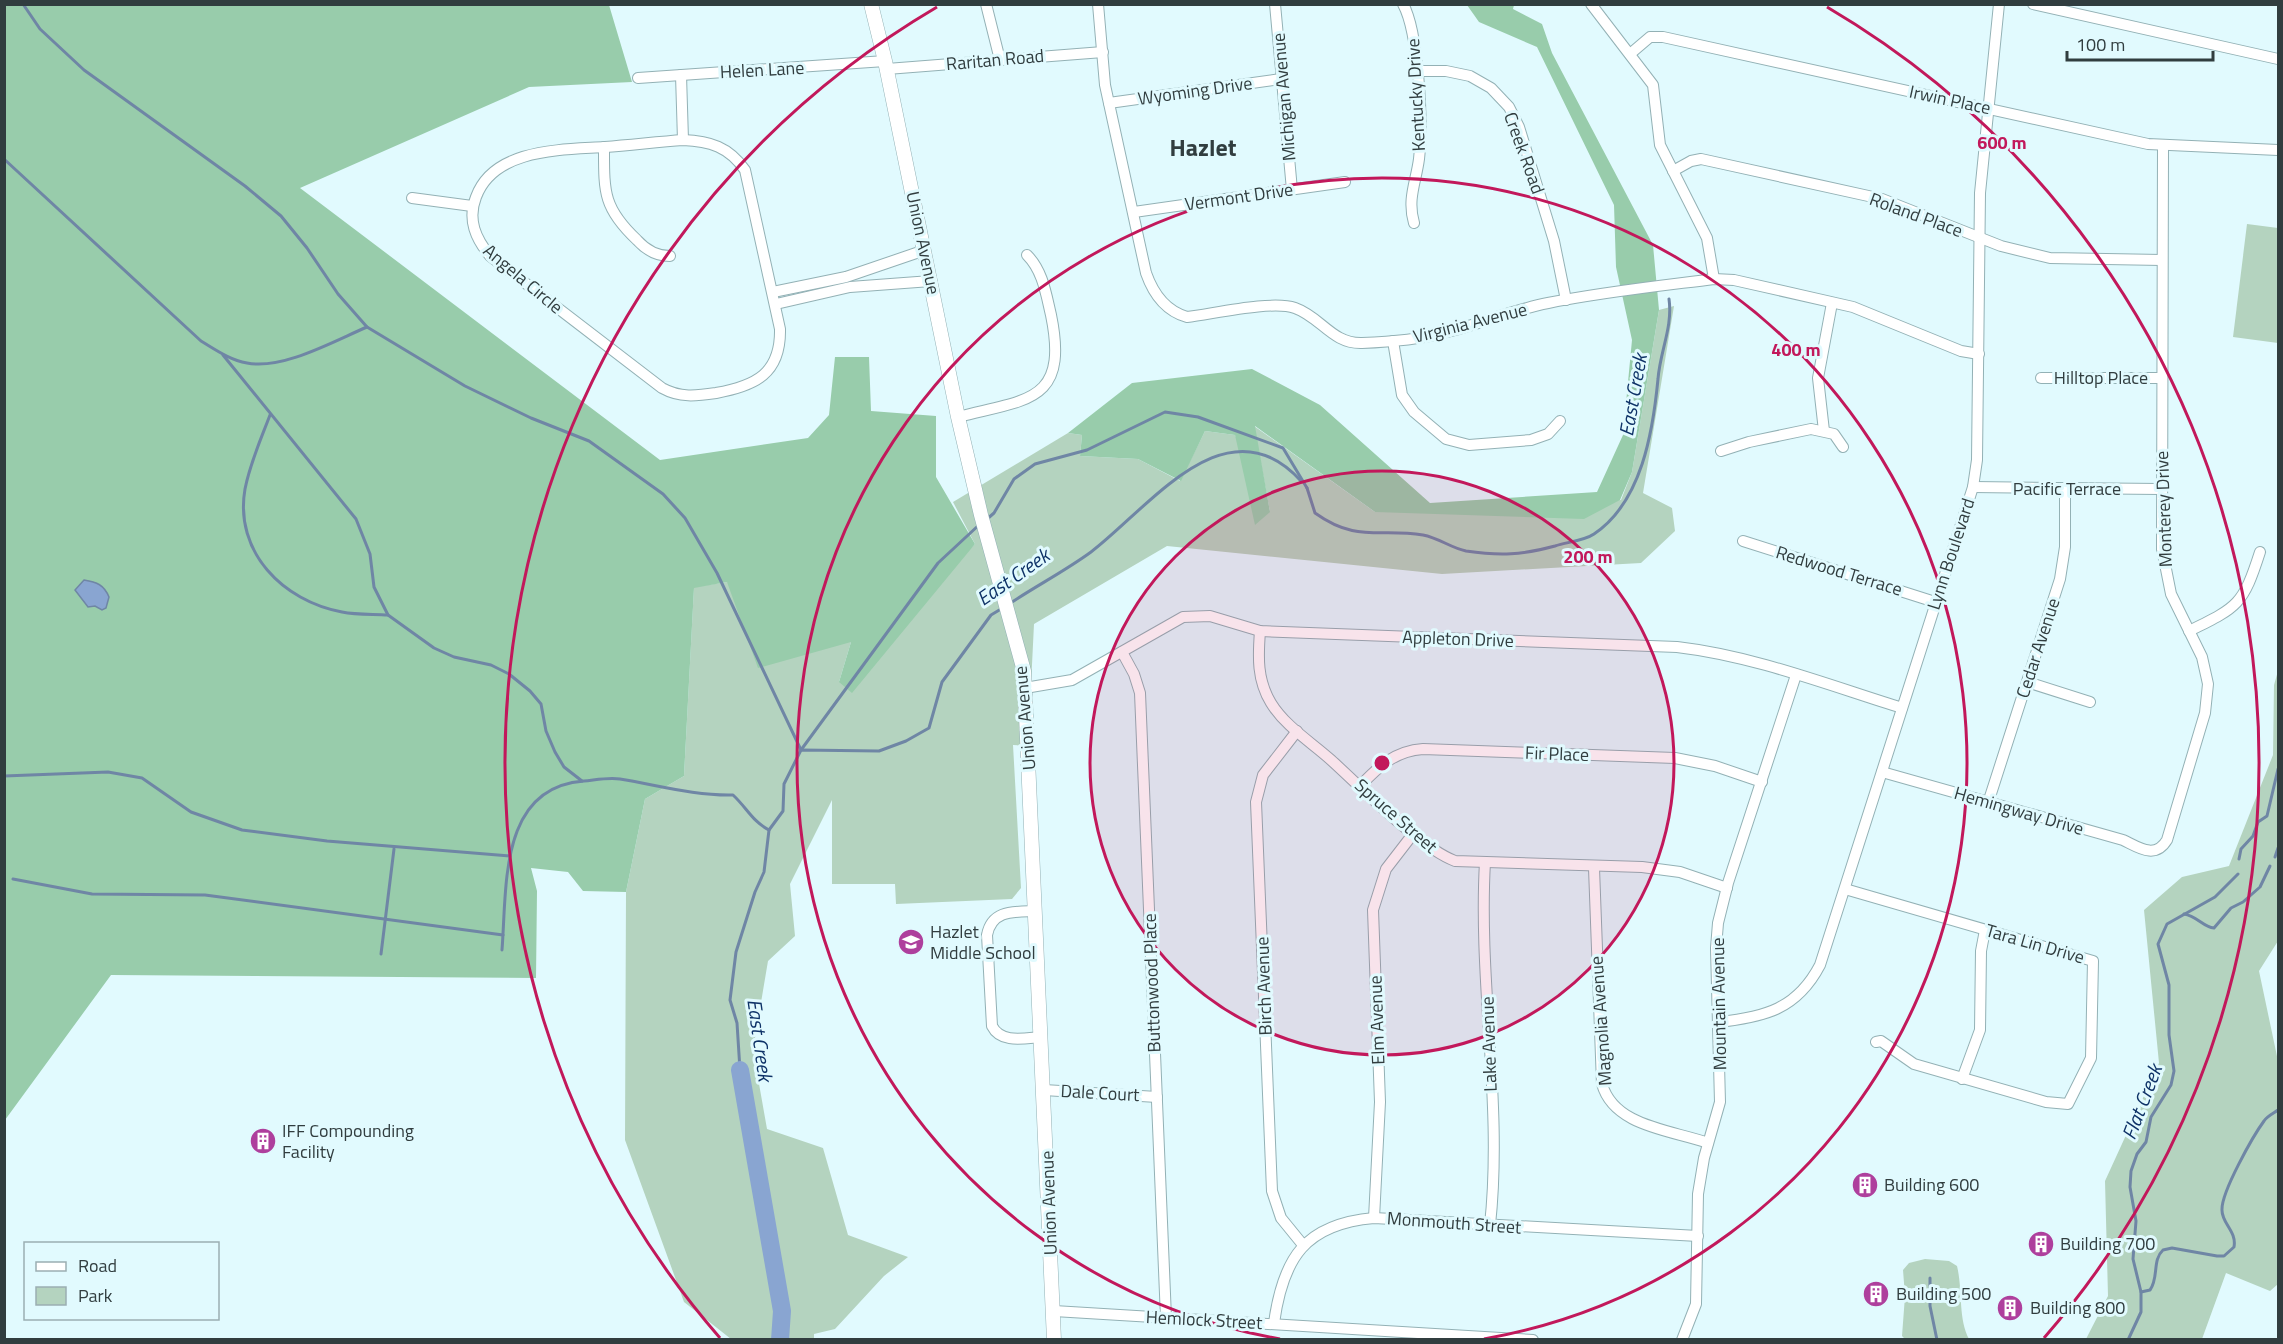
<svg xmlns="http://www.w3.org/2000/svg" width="2283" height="1344" viewBox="0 0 2283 1344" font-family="'Titillium Web',sans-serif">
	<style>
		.green { fill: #b4d3bf }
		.forest { fill: #98ccab }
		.water { fill: #89a5d1; stroke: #6f86a5; stroke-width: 1.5 }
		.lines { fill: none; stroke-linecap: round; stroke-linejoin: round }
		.stream { stroke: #6f86a5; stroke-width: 3 }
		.river { stroke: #89a5d1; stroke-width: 18 }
		.minor-casing { stroke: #93b1b5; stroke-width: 12 }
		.tertiary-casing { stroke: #93b1b5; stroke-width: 15 }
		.minor { stroke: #fff; stroke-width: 10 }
		.tertiary { stroke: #fff; stroke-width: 14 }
		.ring { fill: none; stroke: #c2185b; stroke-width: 3 }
		.labels { text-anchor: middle; stroke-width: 6; stroke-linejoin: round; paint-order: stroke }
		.street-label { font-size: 18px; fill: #313d3f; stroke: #e1fafe }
		.poi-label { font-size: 18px; fill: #313d3f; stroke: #e1fafe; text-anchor: start }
		.water-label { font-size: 20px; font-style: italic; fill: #0e3267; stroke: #e1fafe }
		.district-label { font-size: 24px; font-weight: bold; fill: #313d3f; stroke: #e1fafe }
		.centre { fill: #c2185b; stroke: #e1fafe; stroke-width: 3 }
		.ring-label { font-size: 18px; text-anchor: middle; font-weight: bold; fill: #c2185b; stroke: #e1fafe; stroke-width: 6; stroke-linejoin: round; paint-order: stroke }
	</style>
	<rect width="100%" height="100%" fill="#e1fafe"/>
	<g class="green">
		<path d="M 2247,224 L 2278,228 L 2278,343 L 2233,337 Z"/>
		<path d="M 1674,306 L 1643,493 L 1672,508 L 1675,531 L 1641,563 L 1442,574 L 1167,546 L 1034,624 L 1028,746 L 1013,745 L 1021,888 L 1012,899 L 896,904 L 895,884 L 832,884 L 832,800 L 790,884 L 795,936 L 768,961 L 753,1050 L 767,1129 L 823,1148 L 848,1235 L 908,1257 L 884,1276 L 835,1329 L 814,1334 L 814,1339 L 731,1339 L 684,1302 L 625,1140 L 626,892 L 645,799 L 684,776 L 694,587 L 727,582 L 851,642 L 839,682 L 975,544 L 953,502 L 1068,433 L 1082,435 L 1080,456 L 1138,459 L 1180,481 L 1205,431 L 1235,435 L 1270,512 L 1254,426 L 1375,512 L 1621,500 L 1632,472 L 1659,310 Z"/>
		<path d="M 2278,671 L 2278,941 L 2259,971 L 2278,1061 L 2278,1284 L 2270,1291 L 2226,1273 L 2202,1339 L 2086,1339 L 2108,1296 L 2105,1181 L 2159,1063 L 2144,910 L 2182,877 L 2229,866 L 2273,755 L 2274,685 Z"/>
		<path d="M 1925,1259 L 1949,1261 L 1957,1266 C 1963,1291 1958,1318 1969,1339 L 1905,1339 L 1902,1336 L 1905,1296 L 1903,1270 L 1909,1263 Z"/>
	</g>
	<g class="forest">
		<path d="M 5,5 L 609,5 L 632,82 L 529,87 L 300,188 L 660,460 L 808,438 L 829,415 L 835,357 L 869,357 L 871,411 L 936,416 L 936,477 L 975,544 L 852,693 L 839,682 L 851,642 L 758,668 L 727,582 L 694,588 L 684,776 L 645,799 L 626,892 L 583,891 L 568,872 L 531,868 L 537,891 L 536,978 L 111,975 L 5,1120 Z"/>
		<path d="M 1467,5 L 1514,5 L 1513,9 L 1542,24 L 1552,53 L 1653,245 L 1659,310 L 1632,472 L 1620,500 L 1584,519 L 1375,512 L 1255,426 L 1270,512 L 1255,525 L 1235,435 L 1205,431 L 1181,481 L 1138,459 L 1080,456 L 1082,435 L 1068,433 L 1132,383 L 1252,369 L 1320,405 L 1430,503 L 1597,492 L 1623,435 L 1632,340 L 1616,267 L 1614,205 L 1537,47 L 1479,22 Z"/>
	</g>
	<path class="water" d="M 84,580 C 97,582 104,585 109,597 L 106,608 L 102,610 L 95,606 L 88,607 L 75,590 Z"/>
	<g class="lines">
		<g class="stream">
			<path d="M 23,4 L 40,29 L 84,70 L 245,186 L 281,216 L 307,248 L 338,294 L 367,327 L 465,386 L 531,418 L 589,441 L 663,494 L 685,518 L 717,573 L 801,750 L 938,563 L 980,524"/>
			<path d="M 4,159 L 201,341 C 216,350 230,360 247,363 C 283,370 334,341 367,327"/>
			<path d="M 223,355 L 356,519 L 370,554 L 374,587 L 388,615 L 434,648 L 454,657 L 491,665 L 509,674 L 530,691 L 541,704 L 546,731 L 555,752 L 564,767 L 582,781"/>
			<path d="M 270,415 C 261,439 250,463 245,489 C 234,552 283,601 342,612 C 357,615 373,614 388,615"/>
			<path d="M 1307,488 L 1315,513 C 1357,543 1379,528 1423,535 C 1439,538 1451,548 1466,551 C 1500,556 1522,555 1555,546 C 1566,542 1584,541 1594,534 C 1642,502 1653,431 1658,379 C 1660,351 1673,327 1669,299"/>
			<path d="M 986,520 L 994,513 L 1014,479 L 1035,464 L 1087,450 L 1165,412 L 1198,417 L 1283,448 L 1307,488"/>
			<path d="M 1009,604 C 1036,586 1065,571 1091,552 C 1149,508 1227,399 1301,481"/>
			<path d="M 4,776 L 108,772 L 142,778 L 191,812 L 242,830 L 327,841 L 510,856"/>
			<path d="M 2275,857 L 2278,848"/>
			<path d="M 2239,859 L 2241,849 L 2253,836 L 2258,822 L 2267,816 L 2278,769"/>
			<path d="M 13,879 L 92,894 L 205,895 L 503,935"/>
			<path d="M 2184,914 C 2197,916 2203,927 2214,928 L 2231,908 L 2243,902 L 2260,887 L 2270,866"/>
			<path d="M 502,950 C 507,886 499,787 584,781 C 595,780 609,777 620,779 C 657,785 695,796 733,795 C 747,808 752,821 769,830"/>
			<path d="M 381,954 L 394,849"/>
			<path d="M 740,1070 L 737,1023 L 730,1000 L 736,952 L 755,892 L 764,872 L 769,830 L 783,811 L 784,784 L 801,750 L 879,751 L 906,741 L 929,728 L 942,682 L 991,615 L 1001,609"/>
			<path d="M 1930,1278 L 1930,1306 L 1937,1340"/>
			<path d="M 2141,1292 L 2150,1290 C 2159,1278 2152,1260 2163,1250 L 2172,1248 L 2217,1256 L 2224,1256 L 2234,1247 C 2237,1231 2221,1223 2222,1209 C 2222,1191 2253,1136 2264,1121 C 2267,1116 2274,1113 2278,1110"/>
			<path d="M 2128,1340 L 2141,1312 L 2141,1292 L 2133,1259 L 2136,1221 L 2130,1187 L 2131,1171 L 2137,1154 L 2146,1142 L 2151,1117 L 2171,1085 L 2174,1071 L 2169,1035 L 2169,985 L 2158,944 L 2167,924 L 2215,897 L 2238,874"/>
		</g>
		<path class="river" d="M 740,1070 L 782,1311 L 780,1340"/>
		<defs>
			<g id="minor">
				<path d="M 986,4 L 1000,60"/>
				<path d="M 1098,4 L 1105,85 L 1146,273 C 1153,293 1166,311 1187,317 C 1213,314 1272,300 1295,308 C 1321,317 1332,344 1362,343 C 1389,342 1417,340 1443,333 C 1478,325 1512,310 1548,303 C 1602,292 1659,286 1714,279 L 1734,280 L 1853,307 L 1961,351 L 1979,354"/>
				<path d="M 1275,4 L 1292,190"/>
				<path d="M 1403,4 C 1419,33 1423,125 1419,159 C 1416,182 1407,199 1414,223"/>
				<path d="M 1591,4 L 1653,85 L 1660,145 L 1707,238 L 1714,279"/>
				<path d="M 2033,4 L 2278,59"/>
				<path d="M 1630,54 L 1650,37 L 1663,37 L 2148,144 L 2278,150"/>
				<path d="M 887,69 L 1103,52"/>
				<path d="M 1416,71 L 1446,71 L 1470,76 L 1491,88 L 1509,107 L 1519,127 L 1554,241 L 1566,300"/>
				<path d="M 681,75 L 683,140"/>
				<path d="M 638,78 L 885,61"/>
				<path d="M 1109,103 L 1281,79"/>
				<path d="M 683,140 C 710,141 729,147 745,170 L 780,329 C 781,374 755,386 716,393 C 696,396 680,398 662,388 L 490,256 C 476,239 467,220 476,197 C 494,148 562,150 605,147 C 631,145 657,142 683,140 Z"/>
				<path d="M 604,147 C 604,192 603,208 637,240 C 646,250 656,256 670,256"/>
				<path d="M 1673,171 L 1691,161 L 1701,159 L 1882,199 L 2001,246 L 2050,258 L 2162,260"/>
				<path d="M 412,198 L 472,206"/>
				<path d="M 1134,212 L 1345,182"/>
				<path d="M 773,292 L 846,277 L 925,250"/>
				<path d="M 776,304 L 850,287 L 931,281"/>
				<path d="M 1393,341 L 1402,395 L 1414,412 L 1446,439 L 1469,445 L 1531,440 L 1548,434 L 1560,421"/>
				<path d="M 2041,378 L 2162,378"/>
				<path d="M 958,417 C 1027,399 1069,403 1051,315 C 1046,294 1043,271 1027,255"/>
				<path d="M 1824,431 L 1818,378 L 1832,303"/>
				<path d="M 1721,451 L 1749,442 L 1811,429 L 1834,434 L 1843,447"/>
				<path d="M 1973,487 L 2161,489"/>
				<path d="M 1743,541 L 1935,602"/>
				<path d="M 1260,631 C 1258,657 1257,680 1271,703 C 1285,726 1311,742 1331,760 C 1361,787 1420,848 1455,861 L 1642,867 L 1680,872 L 1727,888"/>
				<path d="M 2189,631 C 2238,607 2243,605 2260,552"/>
				<path d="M 1122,652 L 1134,674 L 1140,693 L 1166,1318"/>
				<path d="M 2027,682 L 2090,702"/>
				<path d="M 1025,688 L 1072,680 L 1183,617 L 1210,616 L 1260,631 L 1677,647 C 1754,656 1828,685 1902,708"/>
				<path d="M 1297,731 L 1263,775 L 1256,802 L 1272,1191 L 1281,1218 L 1303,1245"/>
				<path d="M 1882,772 L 2123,840 C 2138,847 2155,860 2167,840 L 2205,713 L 2208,684 L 2202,657 L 2171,594 L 2162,549 L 2163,147"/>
				<path d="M 1360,786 C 1379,766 1395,751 1423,749 L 1675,758 L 1715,766 L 1762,782"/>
				<path d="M 1988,803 L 2060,579 L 2065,547 L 2065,489"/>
				<path d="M 1485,862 C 1478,983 1503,1105 1490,1225"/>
				<path d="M 1594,868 L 1602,1084 C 1614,1127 1672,1130 1708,1143"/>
				<path d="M 1845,889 L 2093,961 L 2091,1058 L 2068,1104 L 2046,1102 L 1914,1064 L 1881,1041 L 1876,1042"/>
				<path d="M 1036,911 C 1015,912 992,909 987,935 L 992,1026 C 1001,1044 1025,1038 1041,1037"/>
				<path d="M 1719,1022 C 1765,1017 1797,1009 1820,965 L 1973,487 L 1977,460 L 1980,193 L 1999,4"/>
				<path d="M 1962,1079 L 1980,1030 L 1981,951 L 1985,930"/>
				<path d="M 1044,1090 L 1157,1097"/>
				<path d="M 1374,1218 L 1380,1102 L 1373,910 L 1386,869 L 1413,834"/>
				<path d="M 1054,1311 L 1533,1340"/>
				<path d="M 1274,1323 C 1283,1258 1305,1224 1374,1218 L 1698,1236"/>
				<path d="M 1682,1340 L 1696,1304 L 1698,1194 L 1704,1158 L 1720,1102 L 1716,948 L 1718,923 L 1728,883 L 1796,675"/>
			</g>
			<path id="tertiary" d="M 871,4 L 885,61 L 958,417 L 981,515 L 1024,671 L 1054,1340"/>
		</defs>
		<use href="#minor" class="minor-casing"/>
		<use href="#tertiary" class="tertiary-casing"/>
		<use href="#minor" class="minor"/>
		<use href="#tertiary" class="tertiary"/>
	</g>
	<circle cx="1382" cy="763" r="292" fill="#c2185b" fill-opacity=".12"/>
	<g class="ring">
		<circle cx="1382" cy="763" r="292"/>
		<path d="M1280 1339A585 585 0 1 1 1484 1339"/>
		<path d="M720 1338A877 877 0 0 1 937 7M1827 7A877 877 0 0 1 2044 1338"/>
	</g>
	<defs>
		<symbol id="school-disc" viewBox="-11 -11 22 22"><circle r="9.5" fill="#ae3f9d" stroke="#e1fafe"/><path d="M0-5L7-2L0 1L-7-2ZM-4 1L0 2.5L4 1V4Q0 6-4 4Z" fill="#fff"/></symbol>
		<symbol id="building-disc" viewBox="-11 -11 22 22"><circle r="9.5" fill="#ae3f9d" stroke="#e1fafe"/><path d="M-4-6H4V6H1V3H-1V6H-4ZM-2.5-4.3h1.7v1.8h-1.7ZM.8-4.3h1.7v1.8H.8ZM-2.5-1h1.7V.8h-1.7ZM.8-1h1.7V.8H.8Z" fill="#fff"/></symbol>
	</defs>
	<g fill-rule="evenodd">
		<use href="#school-disc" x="896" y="927" width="30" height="30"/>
		<use href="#building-disc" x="248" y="1126" width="30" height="30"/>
		<use href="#building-disc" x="1850" y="1170" width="30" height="30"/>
		<use href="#building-disc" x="2026" y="1229" width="30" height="30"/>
		<use href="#building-disc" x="1861" y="1279" width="30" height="30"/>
		<use href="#building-disc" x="1995" y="1293" width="30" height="30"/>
	</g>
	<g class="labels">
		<g class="street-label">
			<text transform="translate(995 60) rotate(-5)" y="6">Raritan Road</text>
			<text transform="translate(762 70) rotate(-3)" y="6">Helen Lane</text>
			<text transform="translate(1195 91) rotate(-8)" y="6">Wyoming Drive</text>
			<text transform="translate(1416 95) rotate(-93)" y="6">Kentucky Drive</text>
			<text transform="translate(1284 97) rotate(-95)" y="6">Michigan Avenue</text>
			<text transform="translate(1950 100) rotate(12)" y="6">Irwin Place</text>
			<text transform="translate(1524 153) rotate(70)" y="6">Creek Road</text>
			<text transform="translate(1239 197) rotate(-8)" y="6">Vermont Drive</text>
			<text transform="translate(1916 215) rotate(20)" y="6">Roland Place</text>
			<text transform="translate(923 243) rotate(78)" y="6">Union Avenue</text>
			<text transform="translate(523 279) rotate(40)" y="6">Angela Circle</text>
			<text transform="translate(1470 323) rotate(-14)" y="6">Virginia Avenue</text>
			<text x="2101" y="384">Hilltop Place</text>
			<text x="2067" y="495">Pacific Terrace</text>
			<text transform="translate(2164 509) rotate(-92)" y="6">Monterey Drive</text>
			<text transform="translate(1951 554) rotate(-72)" y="6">Lynn Boulevard</text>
			<text transform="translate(1839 571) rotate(17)" y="6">Redwood Terrace</text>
			<text transform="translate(1458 639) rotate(2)" y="6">Appleton Drive</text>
			<text transform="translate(2038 648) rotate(-72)" y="6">Cedar Avenue</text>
			<text transform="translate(1025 718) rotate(-95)" y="6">Union Avenue</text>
			<text transform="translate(1557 754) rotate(2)" y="6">Fir Place</text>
			<text transform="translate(2019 811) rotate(16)" y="6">Hemingway Drive</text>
			<text transform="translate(1396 816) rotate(41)" y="6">Spruce Street</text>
			<text transform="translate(2035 944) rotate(16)" y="6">Tara Lin Drive</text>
			<text transform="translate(1152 983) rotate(-92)" y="6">Buttonwood Place</text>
			<text transform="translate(1264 986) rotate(-92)" y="6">Birch Avenue</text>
			<text transform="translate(1719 1004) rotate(-91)" y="6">Mountain Avenue</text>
			<text transform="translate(1377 1020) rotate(-92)" y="6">Elm Avenue</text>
			<text transform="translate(1601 1021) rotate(-94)" y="6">Magnolia Avenue</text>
			<text transform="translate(1489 1044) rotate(-92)" y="6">Lake Avenue</text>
			<text transform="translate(1100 1093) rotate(3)" y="6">Dale Court</text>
			<text transform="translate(1049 1203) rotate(-92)" y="6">Union Avenue</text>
			<text transform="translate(1454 1223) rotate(4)" y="6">Monmouth Street</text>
			<text transform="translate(1204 1320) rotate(3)" y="6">Hemlock Street</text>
		</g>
		<g class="poi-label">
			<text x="930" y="938">Hazlet<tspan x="930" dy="21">Middle School</tspan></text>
			<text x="282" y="1137">IFF Compounding<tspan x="282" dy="21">Facility</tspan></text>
			<text x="1884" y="1191">Building 600</text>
			<text x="2060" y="1250">Building 700</text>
			<text x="1896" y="1300">Building 500</text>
			<text x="2030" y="1314">Building 800</text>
		</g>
		<g class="water-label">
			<text transform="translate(1633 395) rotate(-80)" y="7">East Creek</text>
			<text transform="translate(1013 577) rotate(-35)" y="7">East Creek</text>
			<text transform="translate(760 1040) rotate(82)" y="7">East Creek</text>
			<text transform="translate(2142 1102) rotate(-69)" y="7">Flat Creek</text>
		</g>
		<g class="district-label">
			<text x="1203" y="156">Hazlet</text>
		</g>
	</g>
	<circle cx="1382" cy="763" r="9" class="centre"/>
	<g class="ring-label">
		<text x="2002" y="149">600 m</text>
		<text x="1796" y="356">400 m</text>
		<text x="1588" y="563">200 m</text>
	</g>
	<rect width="2283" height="1344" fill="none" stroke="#313d3f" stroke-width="12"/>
	<rect x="24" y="1242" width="195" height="78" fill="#e1fafe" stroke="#9baeb2" stroke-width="1.5"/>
	<rect x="36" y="1262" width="30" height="9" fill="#ffffff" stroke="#9baeb2" stroke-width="1.5"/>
	<text x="78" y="1272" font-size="18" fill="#313d3f">Road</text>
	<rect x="36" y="1287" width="30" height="18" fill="#b4d3bf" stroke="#9baeb2" stroke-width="1.5"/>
	<text x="78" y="1302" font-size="18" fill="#313d3f">Park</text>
	<path d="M2067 51v9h146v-9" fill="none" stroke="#313d3f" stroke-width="3"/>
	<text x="2076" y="51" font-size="18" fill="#313d3f" stroke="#e1fafe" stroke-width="4.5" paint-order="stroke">100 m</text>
</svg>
